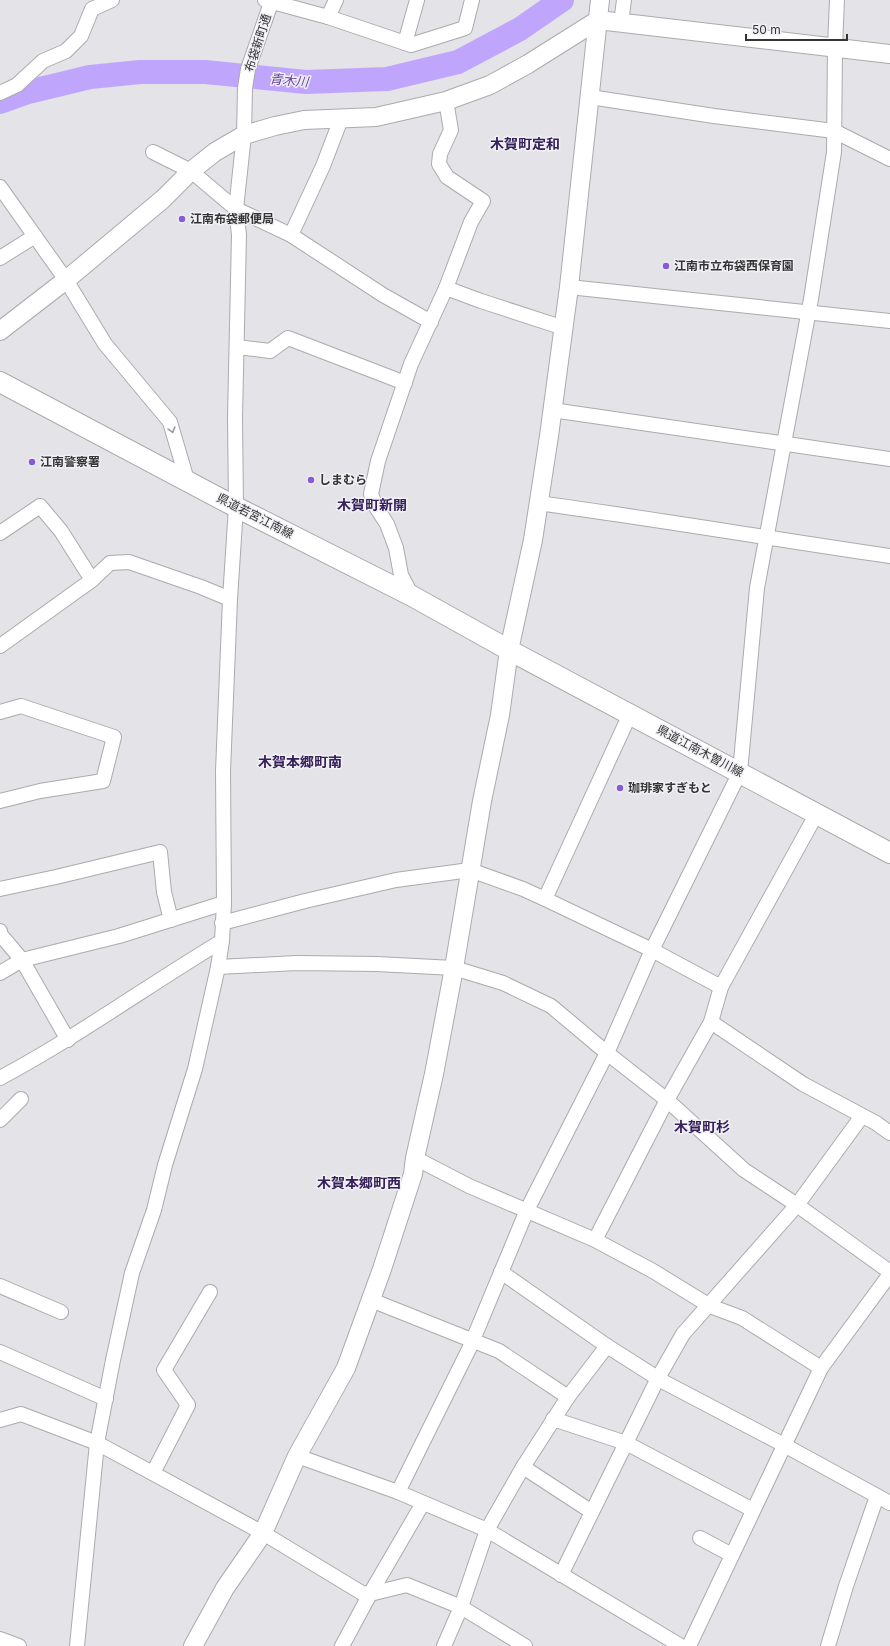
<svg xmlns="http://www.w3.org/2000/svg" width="890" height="1646" viewBox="0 0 890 1646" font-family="Inter,'Noto Sans JP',sans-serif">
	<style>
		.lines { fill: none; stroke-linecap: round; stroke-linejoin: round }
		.river { stroke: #bfa6fc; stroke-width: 24 }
		.minor-casing { stroke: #abaaaf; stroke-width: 16 }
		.tertiary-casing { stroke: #abaaaf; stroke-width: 20 }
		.secondary-casing { stroke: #abaaaf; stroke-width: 22 }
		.minor { stroke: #fff; stroke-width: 14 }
		.tertiary { stroke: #fff; stroke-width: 18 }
		.secondary { stroke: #fff; stroke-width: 20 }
		.oneway { stroke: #9a9a9a }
		.poi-dot { fill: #875bd5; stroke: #f1f0f4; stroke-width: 1.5 }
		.labels { text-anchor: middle; stroke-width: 3; stroke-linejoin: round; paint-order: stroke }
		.street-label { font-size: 12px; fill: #343435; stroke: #f1f0f4 }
		.poi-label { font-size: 12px; font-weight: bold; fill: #343435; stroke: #f1f0f4; text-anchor: start }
		.water-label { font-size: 13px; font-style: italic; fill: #623d9f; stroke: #f1f0f4 }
		.quarter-label { font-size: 14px; font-weight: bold; fill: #35205a; stroke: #f1f0f4 }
	</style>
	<rect width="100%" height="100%" fill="#e4e3e7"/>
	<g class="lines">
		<path class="river" d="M 0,102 L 28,92 L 90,77 L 140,72 L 205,72 L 306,82 L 387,79 L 458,62 L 520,29 L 562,0"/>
		<defs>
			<g id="minor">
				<path d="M 265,0 L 328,17 L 336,0"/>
				<path d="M 328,17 L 411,45 L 465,28 L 472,0"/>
				<path d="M 621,23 L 624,0"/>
				<path d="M 405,43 L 417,0"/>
				<path d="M 0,93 L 17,85 L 43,61 L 66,51 L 81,36 L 92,9 L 112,0"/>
				<path d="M 590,97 L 714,116 L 834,131 L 890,159"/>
				<path d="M 153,152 L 191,171 L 236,209 L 291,235 L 383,295 L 431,322"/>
				<path d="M 0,187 L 66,280 L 105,344 L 170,422 L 187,480"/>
				<path d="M 291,235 L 323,166 L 341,119"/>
				<path d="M 0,258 L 35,236"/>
				<path d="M 569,287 L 890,321"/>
				<path d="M 446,288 L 481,301 L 564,328"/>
				<path d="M 237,347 L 270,351 L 288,338 L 405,383"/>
				<path d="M 552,410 L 890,459"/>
				<path d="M 538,503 C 656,519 773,539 890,556"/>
				<path d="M 0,533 L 40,506 L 61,531 L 92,580 L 0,646"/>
				<path d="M 92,580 L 110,563 L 129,562 L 201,587 L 230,599"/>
				<path d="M 412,596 L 401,575 L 396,548 L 387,524 L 376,507 L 371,494 L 378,461 L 411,364 L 446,288 L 471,222 L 483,201 L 447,177 L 439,164 L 440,154 L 451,130 L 446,101"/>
				<path d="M 0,712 L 21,706 L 114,737 L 103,781 L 40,791 L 0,801"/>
				<path d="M 0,889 L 56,877 L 160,852 L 164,892 L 171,920"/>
				<path d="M 545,899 L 630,714"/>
				<path d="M 222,923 L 305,901 L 396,880 L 470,870 L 523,889 L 545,899 L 652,950 L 721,987"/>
				<path d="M 0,931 L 0,934 L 22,960 L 68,1040"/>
				<path d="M 218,967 L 297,963 L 377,964 L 454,968 L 503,983 L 551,1006 L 607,1053 L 667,1100 L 744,1170 L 797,1205 L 890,1272"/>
				<path d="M 0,973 L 22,960 L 119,936 L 224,903"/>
				<path d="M 711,1022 L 803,1084 L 876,1123 L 890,1133"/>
				<path d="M 0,1078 C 77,1037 147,986 222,941"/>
				<path d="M 0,1120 L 21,1099"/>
				<path d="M 415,1158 L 469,1186 L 595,1240 L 653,1271 L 710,1306 L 742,1318 L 821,1368"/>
				<path d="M 595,1240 L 667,1100 L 711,1022 L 721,987 L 817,813"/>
				<path d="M 501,1272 L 607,1346 L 662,1381 L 784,1445 L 890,1503"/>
				<path d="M 0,1286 L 61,1312"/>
				<path d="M 371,1300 L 499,1351 L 568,1397"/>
				<path d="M 0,1352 L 106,1399"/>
				<path d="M 553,1419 L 626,1443 L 753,1510"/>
				<path d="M 0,1420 L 21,1414 L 97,1443 L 263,1533 L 362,1593 L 370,1594 L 407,1585 L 461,1607 L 525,1646"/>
				<path d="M 297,1456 L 398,1492"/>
				<path d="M 523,1467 L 592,1512"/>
				<path d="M 153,1473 L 188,1405 L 164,1370 L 210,1292"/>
				<path d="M 700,1538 L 732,1555"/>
				<path d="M 561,1575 L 658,1378 L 683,1334 L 797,1205 L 862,1116"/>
				<path d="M 0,1639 L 19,1646"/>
				<path d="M 77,1646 L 97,1443 L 113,1360 L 132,1273 L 154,1210 L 165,1165 L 195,1069 L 218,967 L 222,941 L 224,903 L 223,771 L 230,599 L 236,507 L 235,417 L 239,235 L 236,209 L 244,135 L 245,88 L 248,69 L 272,0"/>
				<path d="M 342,1646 L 370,1594 L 423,1503"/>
				<path d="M 444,1646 L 461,1607 L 487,1530 L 523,1467 L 568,1397 L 607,1346"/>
				<path d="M 681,1646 L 487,1530 L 398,1492 L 470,1347 L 527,1210 L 607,1053 L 652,950 L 740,772 L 757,588 L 811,299 L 834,152 L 835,47 L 837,0"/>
				<path d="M 689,1646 L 821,1368 L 890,1274"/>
				<path d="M 828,1646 L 846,1586 L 877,1496"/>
			</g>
			<g id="tertiary">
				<path d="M 0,331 L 66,280 L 163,199 L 191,171 L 215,152 L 244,135 L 275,126 L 304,120 L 376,117 L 446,101 L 490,85 L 528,64 L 598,20 L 890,54"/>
				<path d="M 193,1646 L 225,1588 L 263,1533 L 297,1456 L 346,1368 L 382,1269 L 413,1174 L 415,1158 L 434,1074 L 454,968 L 482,801 L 500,715 L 509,650 L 533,540 L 549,436 L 569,287 L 600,0"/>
			</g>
			<path id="secondary" d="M 0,382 L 236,507 L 412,596 L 509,650 L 890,853"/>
		</defs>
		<use href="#minor" class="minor-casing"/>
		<use href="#tertiary" class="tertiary-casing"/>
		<use href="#secondary" class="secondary-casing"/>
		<use href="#minor" class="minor"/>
		<use href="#tertiary" class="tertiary"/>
		<use href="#secondary" class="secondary"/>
	</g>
	<defs><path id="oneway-chevron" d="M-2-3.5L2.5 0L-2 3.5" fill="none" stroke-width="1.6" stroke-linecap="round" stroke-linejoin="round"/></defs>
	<use class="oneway" href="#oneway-chevron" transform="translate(172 430) rotate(74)"/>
	<g class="poi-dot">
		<circle cx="182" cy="219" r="4"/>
		<circle cx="666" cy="266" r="4"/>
		<circle cx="32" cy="462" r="4"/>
		<circle cx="311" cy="480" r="4"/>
		<circle cx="620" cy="788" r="4"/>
	</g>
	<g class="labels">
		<g class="street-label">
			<text transform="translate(258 43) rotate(-72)" y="4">布袋新町通</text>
			<text transform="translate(255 516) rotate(27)" y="4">県道若宮江南線</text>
			<text transform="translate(700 751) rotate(28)" y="4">県道江南木曽川線</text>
		</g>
		<g class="poi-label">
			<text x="190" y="223">江南布袋郵便局</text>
			<text x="674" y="270">江南市立布袋西保育園</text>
			<text x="40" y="466">江南警察署</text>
			<text x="319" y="484">しまむら</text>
			<text x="628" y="792">珈琲家すぎもと</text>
		</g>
		<g class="water-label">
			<text transform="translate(289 80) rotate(5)" y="5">青木川</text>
		</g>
		<g class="quarter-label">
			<text x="525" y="149">木賀町定和</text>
			<text x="372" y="510">木賀町新開</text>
			<text x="300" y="767">木賀本郷町南</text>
			<text x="702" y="1132">木賀町杉</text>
			<text x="359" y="1188">木賀本郷町西</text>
		</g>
	</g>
	<path d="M746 34v6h101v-6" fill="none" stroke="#343435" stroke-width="2"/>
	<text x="752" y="34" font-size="12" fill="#343435" stroke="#f1f0f4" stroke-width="3" paint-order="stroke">50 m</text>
</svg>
